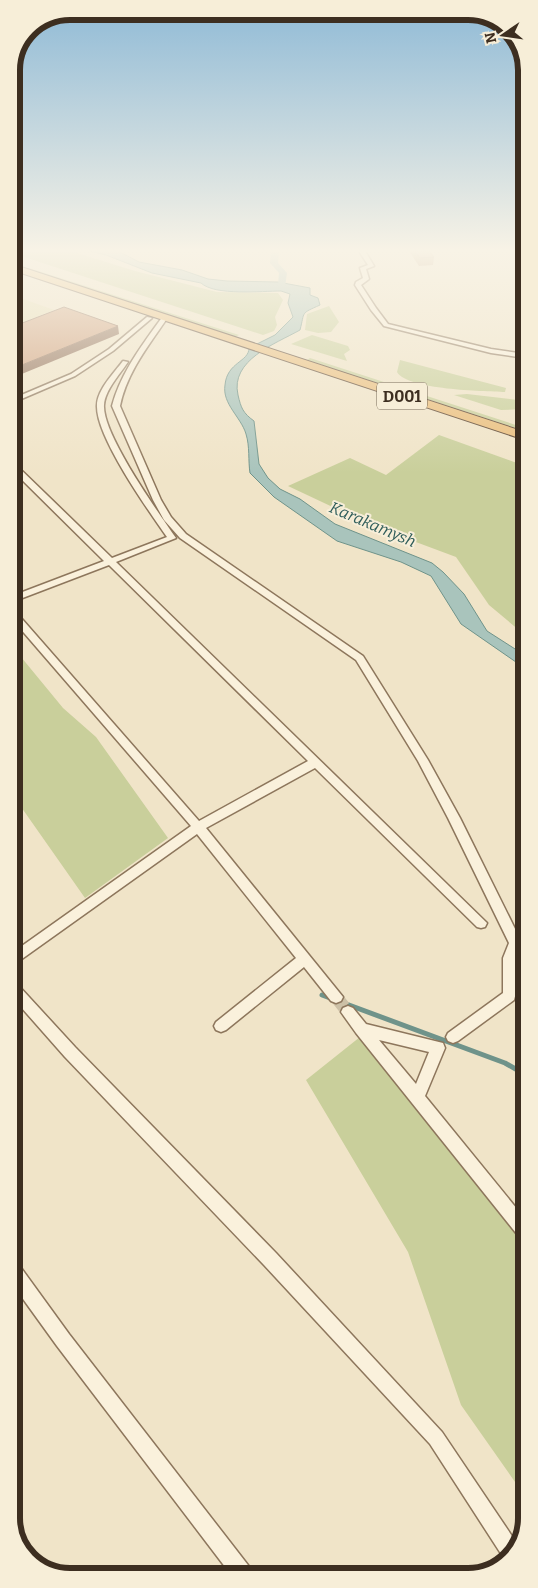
<svg xmlns="http://www.w3.org/2000/svg" width="538" height="1588" viewBox="0 0 538 1588" font-family="Bitter,serif">
	<style>
		.farmland { fill: #e6deb5 }
		.green { fill: #c9cf9b }
		.water { fill: #a9c4bc; stroke: #6f938a }
		.lines { fill: none; stroke-linecap: round; stroke-linejoin: round }
		.stream { stroke: #6f938a; stroke-width: 5 }
		.canal { fill: #a9c4bc; fill-rule: evenodd }
		.minor-tunnel { stroke: #ccc0a6; stroke-width: 13; stroke-dasharray: 13 7; stroke-linecap: butt }
		.minor-casing { stroke: #8d765c; stroke-width: 3 }
		.trunk-casing { stroke: #5b4430; stroke-width: 2 }
		.minor { fill: #faf1dc; fill-rule: evenodd }
		.trunk { fill: #eabe7c; fill-rule: evenodd }
		.wall { fill: #b2896c }
		.shaded-wall { fill: #916f58 }
		.building { fill: #cf9f7d; stroke: #916f58 }
		.labels { text-anchor: middle; stroke-width: 4; stroke-linejoin: round; paint-order: stroke }
		.shield { fill: #f7eed8; stroke: #756857; stroke-width: 1 }
		.shield-label { font-size: 16px; font-weight: bold; fill: #3d2e20 }
		.far-water-label { font-size: 16px; font-style: italic; fill: #2f5d5a; stroke: #f7eed8 }
		.rim { fill: none; stroke: #3d2e20; stroke-width: 6 }
	</style>
	<rect width="100%" height="100%" fill="#f0e4c8"/>
	<path class="farmland" d="M 12,295 L 54,310 L 12,327 Z"/>
	<g class="green">
		<path d="M 12,251 L 71,251 L 135,271 L 217,292 L 278,293 L 283,300 L 275,317 L 277,325 L 274,331 L 263,335 L 12,253 Z"/>
		<path d="M 29,268 L 239,335 L 235,337 L 25,269 Z"/>
		<path d="M 329,306 L 339,322 L 331,332 L 318,333 L 305,330 L 307,314 Z"/>
		<path d="M 312,335 L 348,346 L 350,350 L 344,354 L 347,361 L 291,344 Z"/>
		<path d="M 310,358 L 525,428 L 525,431 L 307,360 Z"/>
		<path d="M 400,360 L 506,388 L 505,392 C 483,391 408,390 397,372 Z"/>
		<path d="M 467,394 L 518,400 L 525,403 L 525,409 L 501,410 L 454,395 Z"/>
		<path d="M 439,435 L 525,466 L 526,636 L 489,605 L 456,557 L 373,526 L 288,486 L 350,458 L 386,475 Z"/>
		<path d="M 12,646 L 63,708 L 96,737 L 168,838 L 85,898 L 12,794 Z"/>
		<path d="M 370,1029 L 431,1113 L 526,1233 L 527,1499 L 461,1405 L 408,1252 L 306,1080 Z"/>
	</g>
	<path class="water" d="M 90,251 L 118,251 L 139,262 L 182,270 L 208,279 L 227,281 L 278,282 L 310,288 L 310,295 L 318,298 L 320,305 C 300,314 305,311 300,330 C 275,344 230,360 238,395 C 241,408 243,413 254,421 L 259,464 L 268,478 L 280,489 L 300,499 L 335,524 L 432,563 L 443,572 L 464,594 L 487,631 L 526,656 L 526,669 L 461,624 L 431,576 L 401,562 L 337,541 L 274,497 L 250,473 C 248,460 250,447 246,434 C 241,417 222,404 225,385 C 227,362 249,362 249,348 L 275,335 L 293,317 L 288,303 L 290,294 L 281,291 C 262,291 215,296 201,283 L 152,273 L 106,255 Z"/>
	<g class="lines">
		<path class="stream" d="M 322,995 L 505,1063 L 526,1075"/>
		<path class="canal" d="M 271,251 L 279,251 L 278,263 L 287,273 L 285,287 L 278,285 L 279,273 L 270,263 Z"/>
		<path class="minor-tunnel" d="M 336,997 L 348,1012"/>
		<defs>
			<g id="minor">
				<path d="M 359,251 L 365,251 L 374,266 L 366,269 L 369,279 L 361,285 L 376,308 L 388,324 L 491,349 L 525,354 L 525,358 L 491,353 L 384,326 L 371,310 L 355,285 L 356,282 L 363,278 L 360,268 L 368,265 Z"/>
				<path d="M 163,316 L 168,317 C 149,345 127,372 120,406 L 161,500 L 171,517 L 186,534 L 363,656 L 428,760 L 460,818 L 526,951 L 526,970 L 521,968 L 515,958 L 517,989 L 514,1000 L 458,1041 L 453,1043 L 448,1041 L 446,1037 L 448,1033 L 503,993 L 503,958 L 509,943 L 448,818 L 418,761 L 356,660 L 180,538 L 164,520 L 153,500 L 112,406 C 121,372 143,344 163,316 Z"/>
				<path d="M 147,317 L 152,318 L 113,351 L 75,376 L 12,403 L 12,399 L 71,374 L 109,349 Z"/>
				<path d="M 123,361 L 128,362 C 120,374 105,390 104,405 C 102,434 158,512 176,538 L 116,562 L 487,923 L 485,927 L 481,928 L 477,927 L 315,768 L 206,828 L 343,997 L 341,1001 L 336,1003 L 331,1001 L 304,967 L 226,1030 L 221,1032 L 216,1030 L 214,1026 L 216,1022 L 296,958 L 197,834 L 12,966 L 12,953 L 191,826 L 12,619 L 12,610 L 15,611 L 199,821 L 308,761 L 109,565 L 12,602 L 12,596 L 104,561 L 12,470 L 12,464 L 15,464 L 112,558 L 167,537 C 148,510 97,438 97,407 C 96,391 114,373 123,361 Z"/>
				<path d="M 12,983 L 18,985 L 75,1047 L 276,1253 L 442,1432 L 518,1545 L 514,1554 L 505,1560 L 430,1444 L 264,1265 L 65,1057 L 13,998 Z"/>
				<path d="M 348,1006 L 353,1008 L 366,1024 L 443,1043 L 445,1048 L 425,1096 L 526,1220 L 526,1240 L 520,1238 L 356,1033 L 341,1012 L 343,1008 ZM 379,1040 L 429,1052 L 416,1084 Z"/>
				<path d="M 13,1263 L 19,1265 L 69,1334 L 251,1569 L 254,1576 L 232,1576 L 57,1346 L 13,1285 Z"/>
			</g>
			<path id="trunk" d="M 12,264 L 525,432 L 525,440 L 12,270 Z"/>
		</defs>
		<use href="#minor" class="minor-casing"/>
		<use href="#trunk" class="trunk-casing"/>
		<use href="#minor" class="minor"/>
		<use href="#trunk" class="trunk"/>
	</g>
	<path class="wall" d="M 409,251 L 429,251 L 434,257 L 433,265 L 419,266 Z"/>
	<path class="shaded-wall" d="M 118,326 L 119,334 L 12,378 L 12,369 Z"/>
	<g class="building">
		<path d="M 415,251 L 429,251 L 434,257 L 420,258 Z"/>
		<path d="M 64,307 L 118,326 L 12,369 L 12,327 Z"/>
	</g>
	<linearGradient id="sky" x2="0" y2="1"><stop stop-color="#8fbad6"/><stop offset="0.53" stop-color="#f8f3e6"/><stop offset="1" stop-color="#f8f3e6" stop-opacity="0"/></linearGradient>
	<rect width="538" height="473" fill="url(#sky)"/>
	<g class="labels">
		<rect class="shield" x="377" y="382.5" width="50" height="27" rx="4"/>
		<g class="shield-label">
			<text x="402" y="402">D001</text>
		</g>
		<g class="far-water-label">
			<text transform="translate(373 524) rotate(23)" y="6">Karakamysh</text>
		</g>
	</g>
	<path d="M0 0H538V1588H0ZM70 20H468A50 50 0 0 1 518 70V1518A50 50 0 0 1 468 1568H70A50 50 0 0 1 20 1518V70A50 50 0 0 1 70 20Z" fill="#f7eed8" fill-rule="evenodd"/>
	<path class="rim" d="M70 20H468A50 50 0 0 1 518 70V1518A50 50 0 0 1 468 1568H70A50 50 0 0 1 20 1518V70A50 50 0 0 1 70 20Z"/>
	<g transform="translate(503 35) rotate(257)" stroke="#f7eed8" stroke-width="4" paint-order="stroke">
	<path d="M0-4L9 19L0 12L-9 19Z" fill="#3d2e20"/>
	<text y="-8" font-size="14" font-weight="bold" text-anchor="middle" fill="#3d2e20">N</text>
	</g>
</svg>
